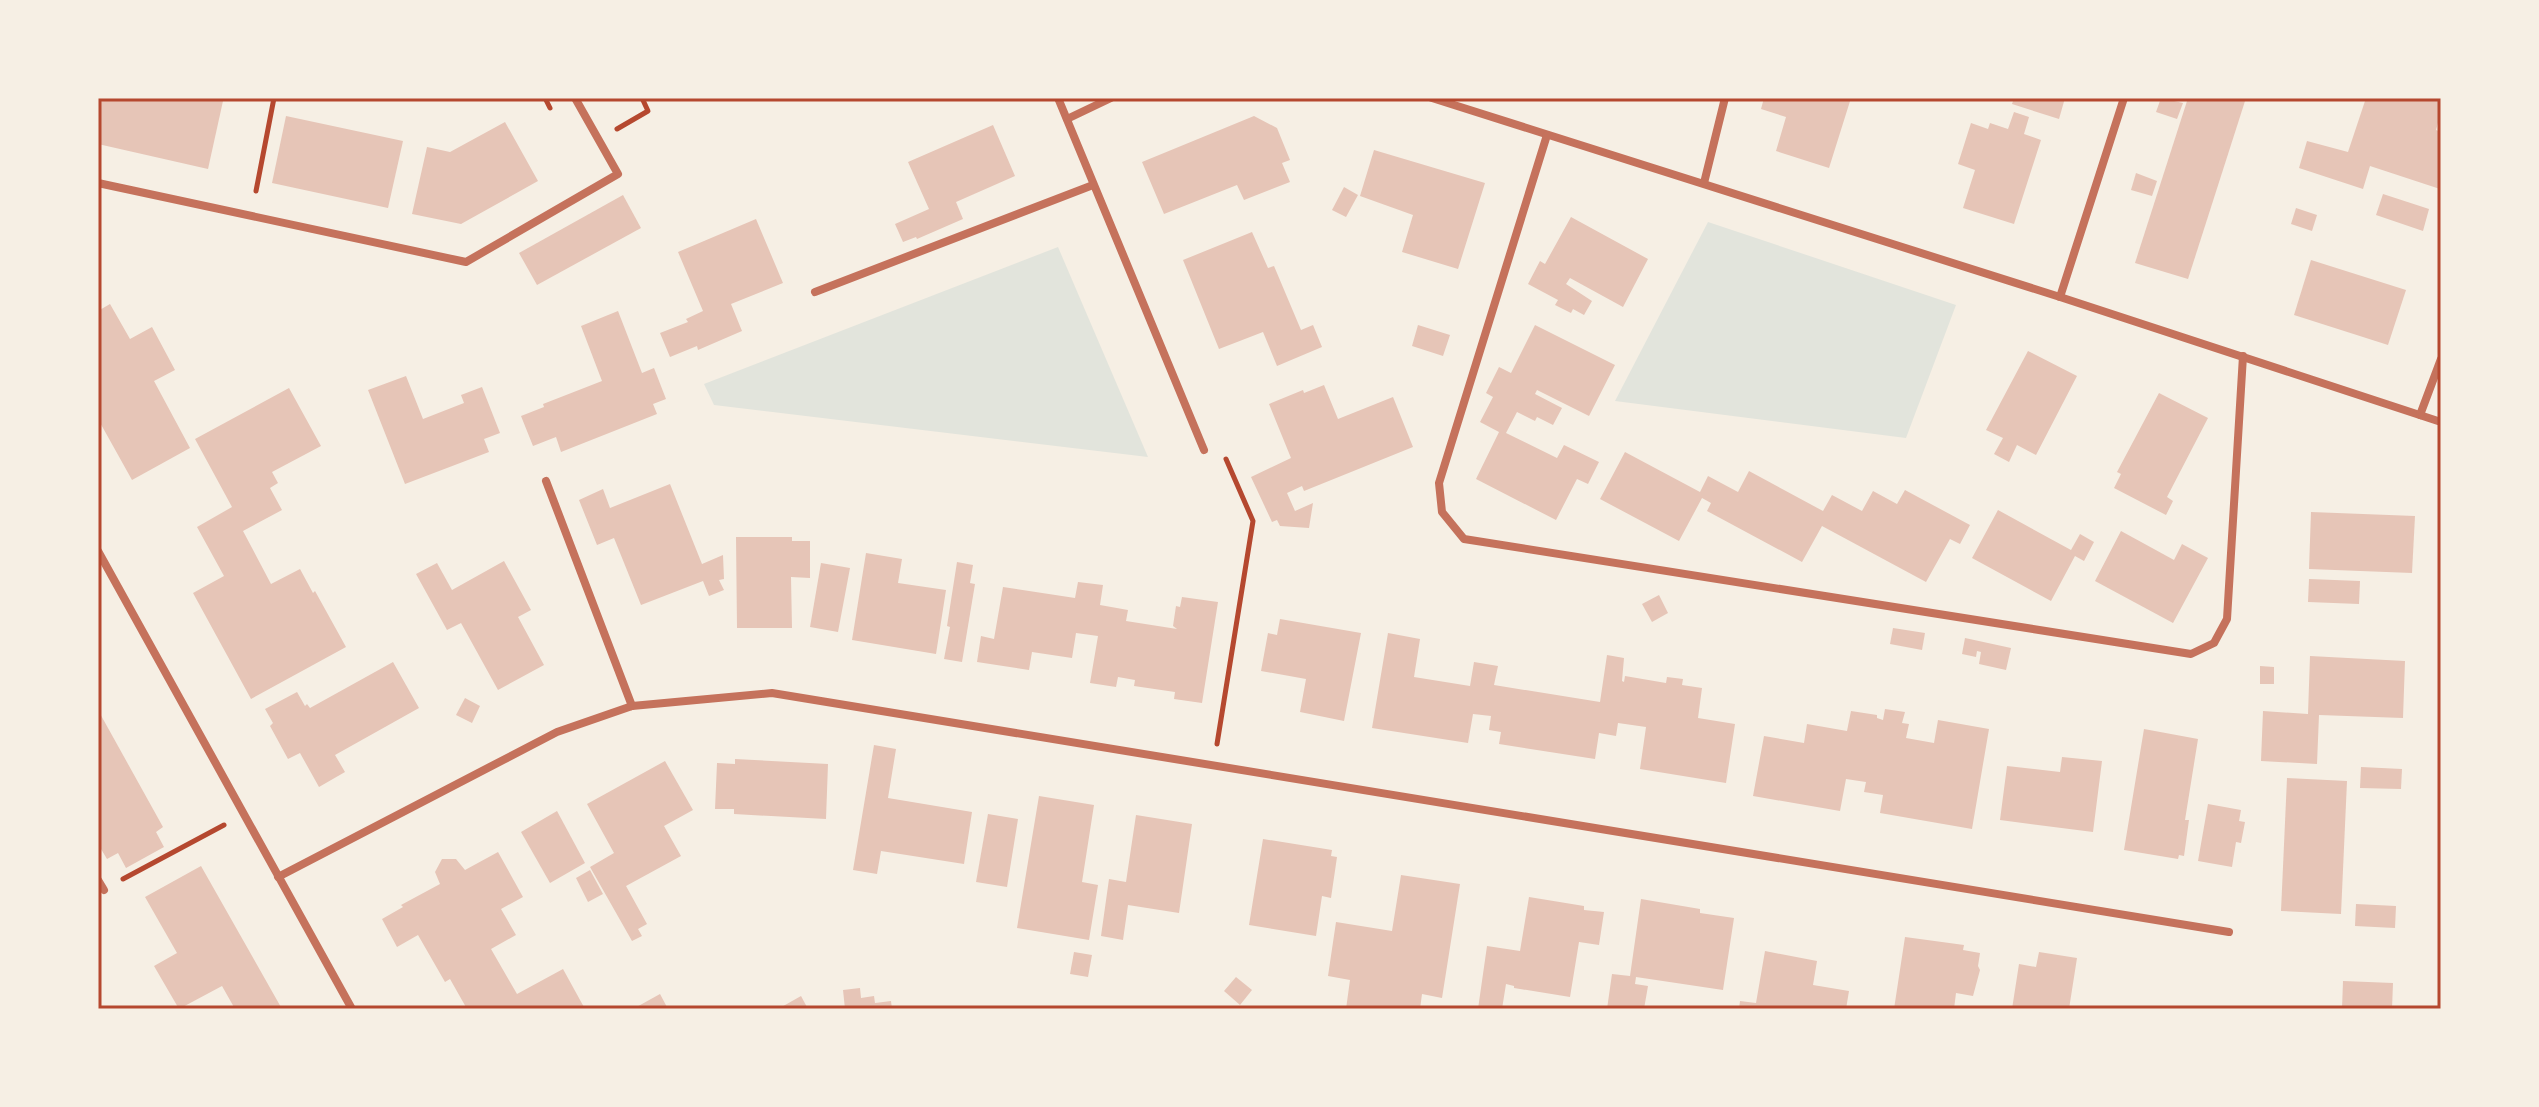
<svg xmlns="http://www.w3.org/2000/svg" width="2539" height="1107" viewBox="0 0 2539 1107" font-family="'Zilla Slab',serif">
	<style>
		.green { fill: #e2e4dc }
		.building { fill: #e6c5b7 }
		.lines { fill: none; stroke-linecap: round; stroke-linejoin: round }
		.path { stroke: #b5482f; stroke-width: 5 }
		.minor { stroke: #c5725c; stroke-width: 8 }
		.neatline { fill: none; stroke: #b5482f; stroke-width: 3 }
	</style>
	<rect width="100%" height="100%" fill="#f6efe4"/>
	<g class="green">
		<path d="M 1708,222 L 1956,305 L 1906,438 L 1615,401 Z"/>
		<path d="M 1058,247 L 1148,457 L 714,405 L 704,384 Z"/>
	</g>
	<g class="building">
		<path d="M 102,98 L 210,98 L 223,101 L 208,169 L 98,144 L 98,116 Z"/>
		<path d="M 1764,98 L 1851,98 L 1829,168 L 1776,151 L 1786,117 L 1761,109 Z"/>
		<path d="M 2014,98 L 2065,98 L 2059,119 L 2012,104 Z"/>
		<path d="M 2161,98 L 2183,103 L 2177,119 L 2156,112 Z"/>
		<path d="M 2188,98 L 2246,98 L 2188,279 L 2135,263 Z"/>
		<path d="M 2366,98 L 2441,98 L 2441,112 L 2436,130 L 2441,132 L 2440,189 L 2370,166 L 2363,189 L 2299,168 L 2307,141 L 2348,152 Z"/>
		<path d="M 2014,112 L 2029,117 L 2024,134 L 2041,140 L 2014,224 L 1963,208 L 1975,170 L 1958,164 L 1971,123 L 1988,129 L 1990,123 L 2008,129 Z"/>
		<path d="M 286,116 L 403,141 L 388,208 L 272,183 Z"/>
		<path d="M 1254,116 L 1277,128 L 1290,160 L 1282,163 L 1290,182 L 1244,200 L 1237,185 L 1164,214 L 1142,162 Z"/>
		<path d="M 505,122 L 538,181 L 461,224 L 412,214 L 427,147 L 450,152 Z"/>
		<path d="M 993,125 L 1015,176 L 956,202 L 963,219 L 917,239 L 916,237 L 903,242 L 895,224 L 929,209 L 908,162 Z"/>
		<path d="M 1374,150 L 1485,183 L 1458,269 L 1402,252 L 1413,215 L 1360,196 Z"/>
		<path d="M 2136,173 L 2157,181 L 2152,196 L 2131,190 Z"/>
		<path d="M 1344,187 L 1358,195 L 1346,217 L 1332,210 Z"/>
		<path d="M 2383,194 L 2429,209 L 2423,231 L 2376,215 Z"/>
		<path d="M 623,195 L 641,228 L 537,285 L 519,253 Z"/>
		<path d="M 2296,208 L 2317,215 L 2312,231 L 2291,224 Z"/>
		<path d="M 1571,217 L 1648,259 L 1623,307 L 1570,278 L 1566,284 L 1592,301 L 1584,315 L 1573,309 L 1571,313 L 1555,305 L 1558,300 L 1528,284 L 1540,261 L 1545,264 Z"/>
		<path d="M 756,219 L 783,283 L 731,304 L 742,331 L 698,350 L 697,346 L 670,357 L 660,333 L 688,322 L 686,319 L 703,311 L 678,252 Z"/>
		<path d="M 1252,232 L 1268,268 L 1274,266 L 1301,330 L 1313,325 L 1322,347 L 1277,366 L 1263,332 L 1219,349 L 1183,260 Z"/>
		<path d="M 2311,260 L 2406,290 L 2388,345 L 2294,315 Z"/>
		<path d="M 110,304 L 130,339 L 152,327 L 175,370 L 154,381 L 190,448 L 132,480 L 98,419 L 98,311 Z"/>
		<path d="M 618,311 L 642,373 L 654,368 L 666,399 L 653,404 L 657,414 L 561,452 L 556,437 L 533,446 L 521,416 L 544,407 L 543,404 L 602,381 L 581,326 Z"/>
		<path d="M 1418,325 L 1450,335 L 1443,356 L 1412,346 Z"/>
		<path d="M 1535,325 L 1615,365 L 1589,416 L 1537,390 L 1535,394 L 1562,408 L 1553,425 L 1537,417 L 1535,421 L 1517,412 L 1506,433 L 1557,458 L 1564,445 L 1599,462 L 1588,484 L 1577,479 L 1556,520 L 1476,479 L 1499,432 L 1480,422 L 1493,397 L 1486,393 L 1499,367 L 1511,373 Z"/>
		<path d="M 2028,351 L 2077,376 L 2036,455 L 2017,445 L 2009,462 L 1994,454 L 2003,438 L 1986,430 Z"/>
		<path d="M 406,376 L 423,419 L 464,403 L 461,395 L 482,387 L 500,433 L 484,439 L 489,452 L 405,484 L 368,390 Z"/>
		<path d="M 1324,385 L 1338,419 L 1393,397 L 1413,447 L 1304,491 L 1302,486 L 1287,493 L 1295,511 L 1313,503 L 1309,528 L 1280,526 L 1277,520 L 1272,522 L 1251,477 L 1291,458 L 1269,404 L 1303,390 L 1304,393 Z"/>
		<path d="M 289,388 L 321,446 L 272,472 L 278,483 L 270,488 L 282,510 L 243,531 L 271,584 L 300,569 L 313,593 L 315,591 L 346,647 L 251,699 L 193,593 L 224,576 L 197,527 L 232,507 L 195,439 Z"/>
		<path d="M 2159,393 L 2208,418 L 2167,497 L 2173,501 L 2166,515 L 2114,488 L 2121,474 L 2117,472 Z"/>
		<path d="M 1625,452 L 1700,492 L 1708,476 L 1738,492 L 1749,471 L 1823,511 L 1832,495 L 1862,511 L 1873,491 L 1897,504 L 1905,490 L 1970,525 L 1960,544 L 1950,539 L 1926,582 L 1822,526 L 1802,562 L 1707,511 L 1711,503 L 1702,498 L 1679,541 L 1600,499 Z"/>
		<path d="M 670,484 L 702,564 L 723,555 L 724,579 L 719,580 L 724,590 L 709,596 L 703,581 L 641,605 L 614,538 L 597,545 L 579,500 L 603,489 L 610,508 Z"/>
		<path d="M 1998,510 L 2071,550 L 2080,534 L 2094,542 L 2084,561 L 2075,556 L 2051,601 L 1972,558 Z"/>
		<path d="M 2311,512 L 2415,516 L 2412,573 L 2309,569 Z"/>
		<path d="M 2121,531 L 2174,560 L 2182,544 L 2208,558 L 2173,623 L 2095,581 Z"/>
		<path d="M 736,537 L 792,537 L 792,541 L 810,541 L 810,578 L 791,577 L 792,628 L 737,628 Z"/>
		<path d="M 866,553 L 902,559 L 898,583 L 946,590 L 936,654 L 852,640 Z"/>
		<path d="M 504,561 L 531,610 L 518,617 L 544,665 L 498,690 L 461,623 L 447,630 L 416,574 L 437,563 L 452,590 Z"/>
		<path d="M 957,562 L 973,565 L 970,583 L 975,584 L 962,662 L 944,659 L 950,627 L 947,626 Z"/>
		<path d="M 821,563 L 850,568 L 838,632 L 810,627 Z"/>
		<path d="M 2309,579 L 2360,581 L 2359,604 L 2308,602 Z"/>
		<path d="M 1078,582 L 1103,585 L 1100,605 L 1128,610 L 1126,621 L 1177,629 L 1173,626 L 1176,606 L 1180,607 L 1182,597 L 1218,602 L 1202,703 L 1174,699 L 1175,692 L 1134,686 L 1135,680 L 1118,677 L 1116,687 L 1090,683 L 1098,636 L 1076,633 L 1072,658 L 1032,652 L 1029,670 L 977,662 L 981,636 L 994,639 L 1003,587 L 1075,598 Z"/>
		<path d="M 1659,595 L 1668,613 L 1652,622 L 1642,604 Z"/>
		<path d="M 1280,619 L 1361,633 L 1344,721 L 1300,712 L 1306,679 L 1261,671 L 1268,633 L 1277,635 Z"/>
		<path d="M 1893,628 L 1925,633 L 1922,650 L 1890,644 Z"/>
		<path d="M 1388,633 L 1420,639 L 1414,677 L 1470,686 L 1474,662 L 1498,666 L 1494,685 L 1600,702 L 1607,655 L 1624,658 L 1622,681 L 1624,682 L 1625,676 L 1666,683 L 1667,677 L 1683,679 L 1682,685 L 1702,688 L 1698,718 L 1735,724 L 1726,783 L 1640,769 L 1646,727 L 1618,723 L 1616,736 L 1599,733 L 1595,759 L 1499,744 L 1501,732 L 1489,730 L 1491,716 L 1473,714 L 1468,743 L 1372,728 Z"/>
		<path d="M 1965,638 L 2011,648 L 2006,670 L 1979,664 L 1981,652 L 1977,651 L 1976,657 L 1962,654 Z"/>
		<path d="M 2310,656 L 2405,661 L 2403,718 L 2319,715 L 2317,764 L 2261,761 L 2263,711 L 2308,714 Z"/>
		<path d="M 393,662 L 419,708 L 335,755 L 345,772 L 319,787 L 300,753 L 288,759 L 270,726 L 273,723 L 265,709 L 297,692 L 305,706 L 307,704 L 310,708 Z"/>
		<path d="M 2260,666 L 2274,667 L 2274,684 L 2260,684 Z"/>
		<path d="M 465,698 L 480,706 L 472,723 L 456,715 Z"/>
		<path d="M 1885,709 L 1905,712 L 1902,723 L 1909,724 L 1906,738 L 1934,743 L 1938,720 L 1989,729 L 1972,829 L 1880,813 L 1883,795 L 1864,792 L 1866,782 L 1846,779 L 1840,811 L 1753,796 L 1764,736 L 1804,743 L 1807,724 L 1847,731 L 1851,711 L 1877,715 L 1877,718 L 1883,720 Z"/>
		<path d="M 98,710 L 163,827 L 156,832 L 164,847 L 126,868 L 118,853 L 107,859 L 98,844 Z"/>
		<path d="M 2144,729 L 2198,739 L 2185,820 L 2189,820 L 2184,856 L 2179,855 L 2178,859 L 2124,850 Z"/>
		<path d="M 874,745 L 896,749 L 888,798 L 972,812 L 964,864 L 881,851 L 877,874 L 853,870 Z"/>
		<path d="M 2062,757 L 2102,761 L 2093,832 L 2000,820 L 2007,766 L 2060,772 Z"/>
		<path d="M 735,759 L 828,764 L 826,819 L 734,814 L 734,809 L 715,809 L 717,763 L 735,764 Z"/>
		<path d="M 665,761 L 693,810 L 664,826 L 681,856 L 626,886 L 647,924 L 638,929 L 642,936 L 632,941 L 590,867 L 614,853 L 587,804 Z"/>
		<path d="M 2361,767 L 2402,769 L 2401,789 L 2360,788 Z"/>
		<path d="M 2287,778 L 2347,781 L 2341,914 L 2281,911 Z"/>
		<path d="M 1039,796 L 1094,805 L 1082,882 L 1098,885 L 1089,940 L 1017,928 Z"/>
		<path d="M 2208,804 L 2241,810 L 2239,821 L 2245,822 L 2241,843 L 2236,842 L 2232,867 L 2198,861 Z"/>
		<path d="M 557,811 L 585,863 L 550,883 L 521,832 Z"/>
		<path d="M 988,814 L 1018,819 L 1007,887 L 976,882 Z"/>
		<path d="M 1136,815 L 1192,824 L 1179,913 L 1128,905 L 1123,940 L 1101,936 L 1109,879 L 1126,882 Z"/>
		<path d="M 1263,839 L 1332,850 L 1331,856 L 1337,857 L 1331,898 L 1322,896 L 1316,936 L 1249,925 Z"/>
		<path d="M 498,852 L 523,897 L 501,909 L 516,935 L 491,949 L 517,994 L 563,969 L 585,1009 L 467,1009 L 450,979 L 445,982 L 418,935 L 397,947 L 382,919 L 403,907 L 401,905 L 440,884 L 435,872 L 442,859 L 456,859 L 465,870 Z"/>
		<path d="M 201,866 L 282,1009 L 235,1009 L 222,986 L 179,1009 L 154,966 L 177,953 L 145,897 Z"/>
		<path d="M 590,870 L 603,894 L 588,902 L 576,878 Z"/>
		<path d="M 1401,875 L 1460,884 L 1442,998 L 1422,994 L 1420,1009 L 1387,1007 L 1387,1009 L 1346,1009 L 1350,980 L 1328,976 L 1336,922 L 1392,931 Z"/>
		<path d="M 1529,897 L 1584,906 L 1584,910 L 1604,912 L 1599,945 L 1579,942 L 1570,997 L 1514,988 L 1514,986 L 1506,984 L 1502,1009 L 1478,1009 L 1487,946 L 1520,951 Z"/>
		<path d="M 1641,899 L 1700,909 L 1700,913 L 1734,918 L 1723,990 L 1636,977 L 1635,984 L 1648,986 L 1644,1009 L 1607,1009 L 1612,974 L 1630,976 Z"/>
		<path d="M 2356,904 L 2396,906 L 2395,928 L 2355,926 Z"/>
		<path d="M 1905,937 L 1964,945 L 1963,950 L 1980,953 L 1978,966 L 1980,970 L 1973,996 L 1956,993 L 1954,1009 L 1894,1009 Z"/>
		<path d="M 1765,951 L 1817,961 L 1813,985 L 1849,991 L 1846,1009 L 1739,1009 L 1740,1001 L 1756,1003 Z"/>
		<path d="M 1074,952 L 1092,955 L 1088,977 L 1070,974 Z"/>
		<path d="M 2039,952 L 2077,958 L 2069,1009 L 2012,1009 L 2019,964 L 2036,967 Z"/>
		<path d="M 1236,977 L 1252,990 L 1240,1005 L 1224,991 Z"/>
		<path d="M 2343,981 L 2393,983 L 2392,1009 L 2342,1009 Z"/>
		<path d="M 860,988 L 861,998 L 874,996 L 875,1003 L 891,1001 L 892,1009 L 845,1009 L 843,990 Z"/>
		<path d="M 660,994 L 668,1009 L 633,1009 Z"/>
		<path d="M 801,996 L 808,1009 L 778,1009 Z"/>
	</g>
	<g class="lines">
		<g class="path">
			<path d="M 545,98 L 550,108"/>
			<path d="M 617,129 L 648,111 L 642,98"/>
			<path d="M 256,191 L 274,98"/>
			<path d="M 1217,744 L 1253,521 L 1226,459"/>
			<path d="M 123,879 L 224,825"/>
		</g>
		<g class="minor">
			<path d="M 1058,98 L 1204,450"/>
			<path d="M 1432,98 L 2060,297 L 2441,422"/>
			<path d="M 1067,119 L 1111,98"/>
			<path d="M 1547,135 L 1439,483 L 1442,512 L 1464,539 L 2191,654 L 2214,643 L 2227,619 L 2243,356"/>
			<path d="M 98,183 L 466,262 L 618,174 L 575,98"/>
			<path d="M 1704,183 L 1725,98"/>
			<path d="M 815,292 L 1093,185"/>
			<path d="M 2060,297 L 2124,98"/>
			<path d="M 2420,415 L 2441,359"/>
			<path d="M 546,481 L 632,706"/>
			<path d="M 98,551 L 352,1009"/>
			<path d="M 278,877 L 557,732 L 632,706 L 772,693 L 2229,932"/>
			<path d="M 98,880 L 104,890"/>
		</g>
	</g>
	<rect width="2539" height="1107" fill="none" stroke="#f6efe4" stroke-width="200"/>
	<rect x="100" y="100" width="2339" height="907" class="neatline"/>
</svg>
